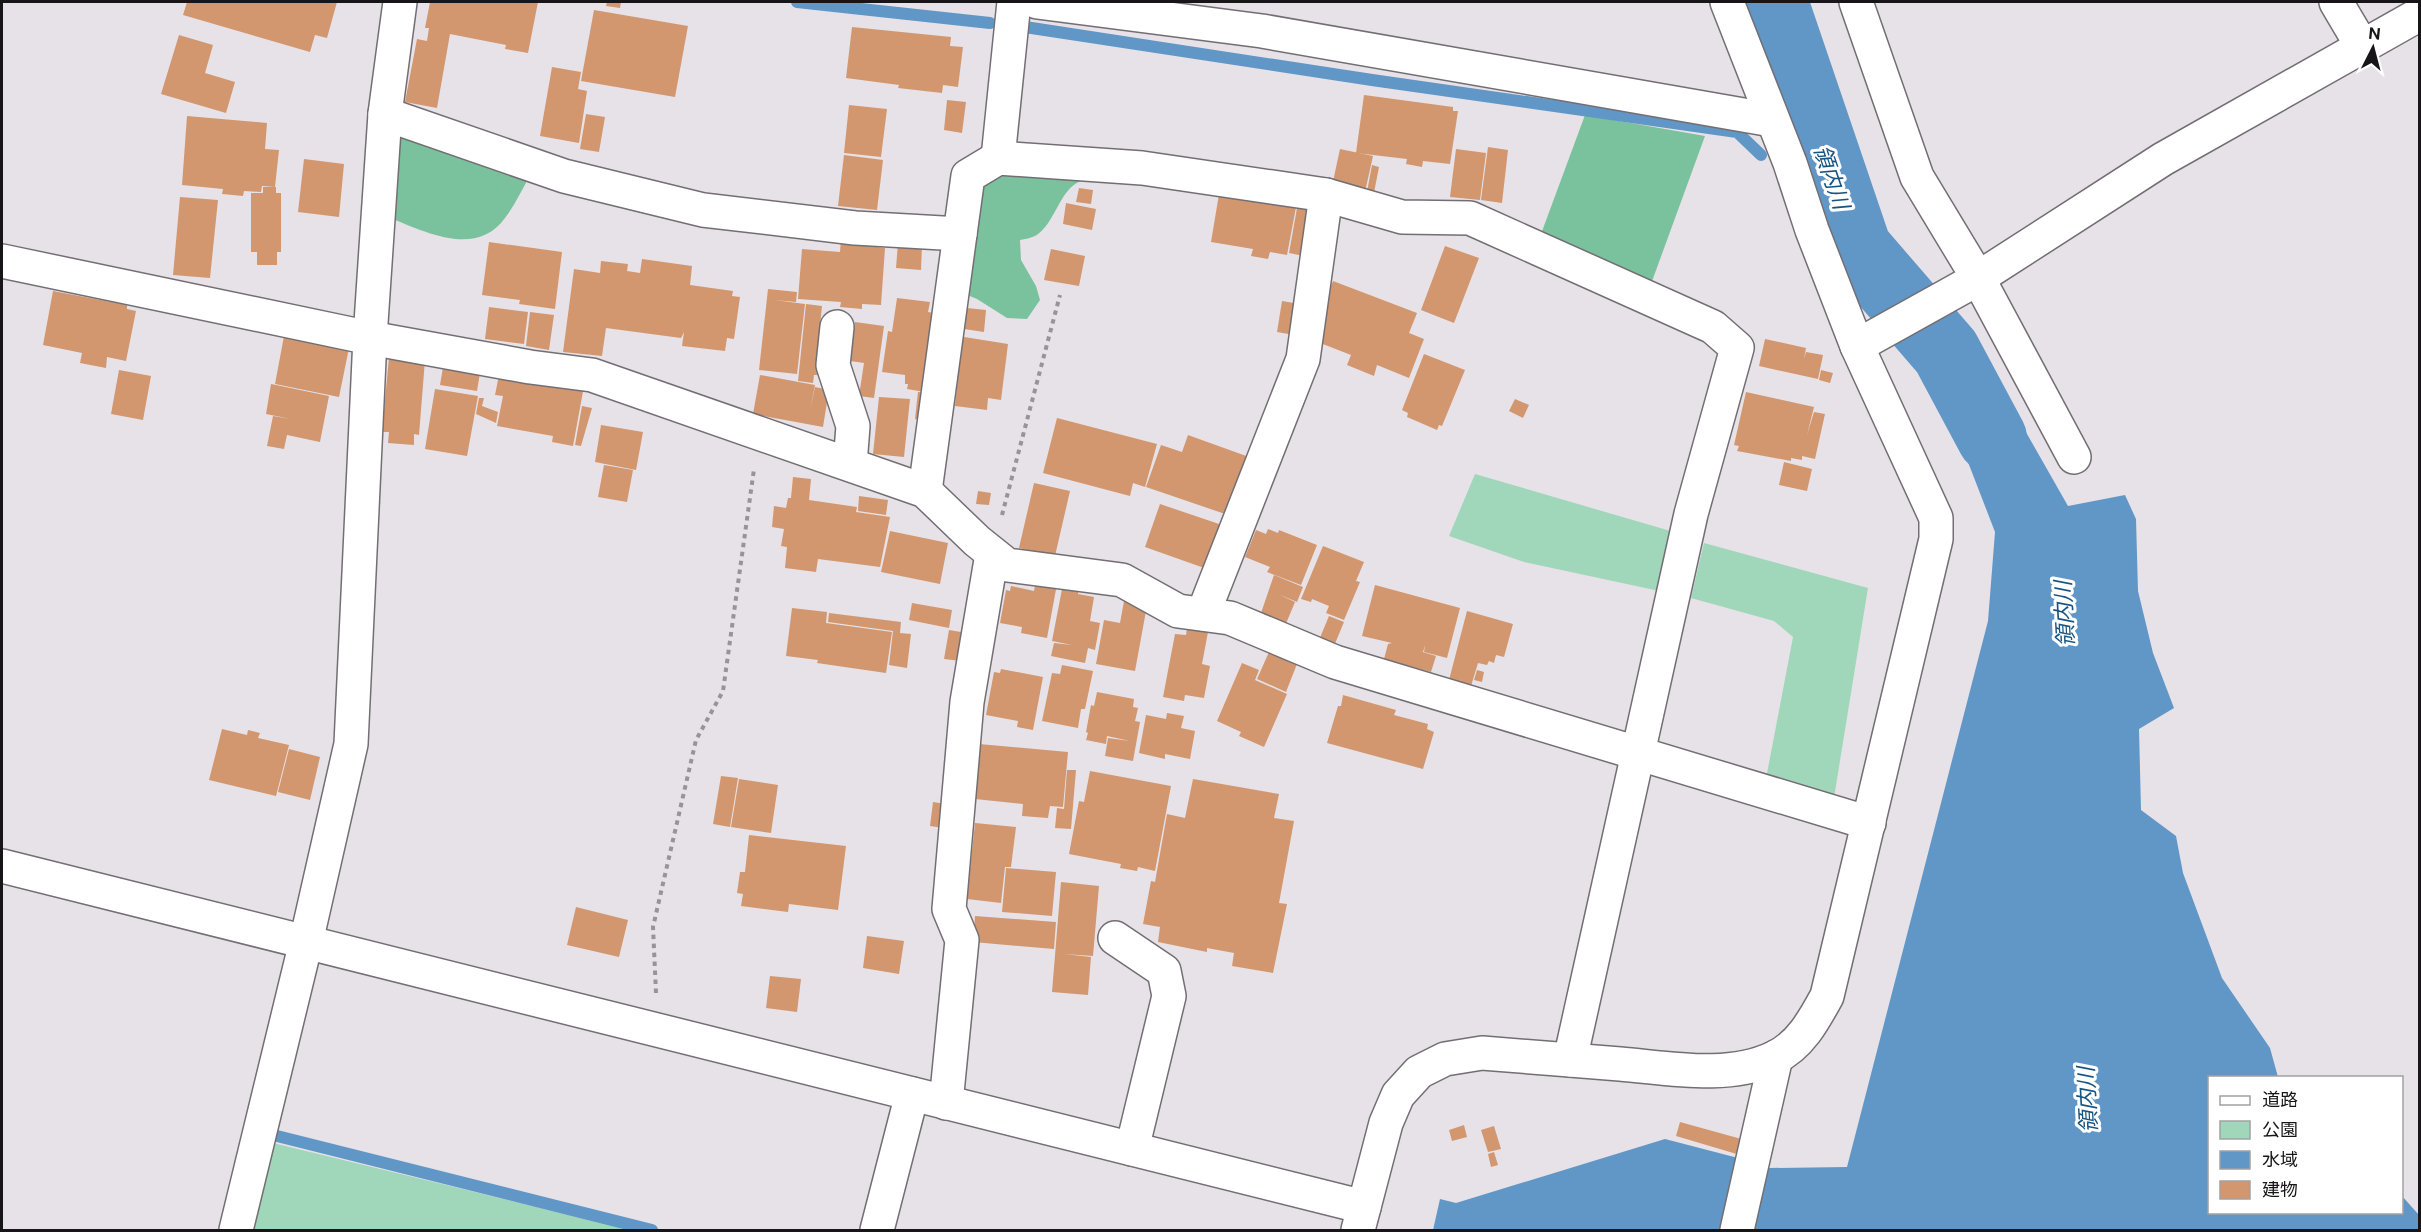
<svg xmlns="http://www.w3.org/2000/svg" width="2421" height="1232" viewBox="0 0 2421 1232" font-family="'Public Sans','Noto Sans JP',sans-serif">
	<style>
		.green { fill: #a0d7ba }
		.forest { fill: #7ac29d }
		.water { fill: #6197c6 }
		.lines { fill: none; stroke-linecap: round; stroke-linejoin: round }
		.stream { stroke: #6197c6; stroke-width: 12 }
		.river { stroke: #6197c6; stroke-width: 70 }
		.building { fill: #d2976e }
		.minor-casing { stroke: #736e73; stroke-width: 36 }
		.path { stroke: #979398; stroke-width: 4; stroke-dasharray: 4.5 4.5; stroke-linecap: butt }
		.minor { stroke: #fff; stroke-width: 33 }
		.labels { text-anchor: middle; stroke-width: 6; stroke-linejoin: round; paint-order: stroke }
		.water-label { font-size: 22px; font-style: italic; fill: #175481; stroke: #fff }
	</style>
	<rect width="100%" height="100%" fill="#e7e2e8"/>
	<g class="green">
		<path d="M 1475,474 L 1674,532 L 1664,592 L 1524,562 L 1449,536 Z"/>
		<path d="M 1704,543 L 1868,588 L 1833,804 L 1765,784 L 1793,637 L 1774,621 L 1691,598 Z"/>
		<path d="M 273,1143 L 624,1228 L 623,1230 L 252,1230 Z"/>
	</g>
	<g class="forest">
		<path d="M 1585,115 L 1705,136 L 1651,284 L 1541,234 Z"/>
		<path d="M 402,133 L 531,174 C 522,189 515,205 505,218 C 476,258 426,232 390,218 L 391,137 Z"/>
		<path d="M 998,166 L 1105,174 L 1100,183 C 1095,182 1087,180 1081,181 C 1059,189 1055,225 1035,236 C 1031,238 1025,239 1020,240 L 1021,260 L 1036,286 L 1040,300 L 1027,319 L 1007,318 L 977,299 L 960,292 L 975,186 Z"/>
	</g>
	<g class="water">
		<path d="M 1960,343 L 2015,413 L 2068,506 L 2125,495 L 2136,519 L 2138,591 L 2153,653 L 2174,708 L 2139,729 L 2141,810 L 2176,836 L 2183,873 L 2222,978 L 2270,1048 L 2278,1077 L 2210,1078 L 2210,1212 L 2402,1212 L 2402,1196 L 2419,1215 L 2419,1230 L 1754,1230 L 1769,1168 L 1847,1167 L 1988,621 L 1995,532 L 1929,361 Z"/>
		<path d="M 1665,1139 L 1742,1159 L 1724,1230 L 1433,1230 L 1440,1199 L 1456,1203 Z"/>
	</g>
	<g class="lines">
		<g class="stream">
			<path d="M 797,2 L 990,23"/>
			<path d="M 1025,27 L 1372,80 L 1737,132 L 1761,155"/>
			<path d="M 277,1136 L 652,1230"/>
		</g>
		<path class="river" d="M 1773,2 L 1857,249 L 1946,352 L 1992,438"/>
	</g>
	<g class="building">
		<path d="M 187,2 L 337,2 L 327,38 L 315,35 L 310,52 L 183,15 Z"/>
		<path d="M 430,2 L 538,2 L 528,53 L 505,49 L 506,45 L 450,34 L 437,108 L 405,102 L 417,39 L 427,41 L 429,28 L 425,28 Z"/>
		<path d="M 607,2 L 621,2 L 620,8 L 606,6 Z"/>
		<path d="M 594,10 L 688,26 L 675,97 L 581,81 Z"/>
		<path d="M 852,27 L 951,37 L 950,46 L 963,47 L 958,87 L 943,85 L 942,93 L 898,88 L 899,85 L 846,78 Z"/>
		<path d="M 179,35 L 213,45 L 205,73 L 235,82 L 226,113 L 161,94 Z"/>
		<path d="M 552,67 L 581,72 L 578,89 L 587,91 L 579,143 L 540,136 Z"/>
		<path d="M 1364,95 L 1453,107 L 1453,111 L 1458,111 L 1450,164 L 1423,161 L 1422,167 L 1406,164 L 1407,159 L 1356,153 Z"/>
		<path d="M 947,100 L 966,102 L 962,133 L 944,130 Z"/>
		<path d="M 849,105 L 887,109 L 881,157 L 844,153 Z"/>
		<path d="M 586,114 L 605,117 L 599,152 L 580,149 Z"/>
		<path d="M 187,116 L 267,123 L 265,149 L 279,150 L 275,187 L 262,186 L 261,192 L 244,191 L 243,196 L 222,194 L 223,189 L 182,185 Z"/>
		<path d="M 1488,147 L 1508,150 L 1502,203 L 1481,200 Z"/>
		<path d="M 1340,149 L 1373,156 L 1365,192 L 1332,186 Z"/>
		<path d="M 1456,149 L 1486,153 L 1480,200 L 1450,197 Z"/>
		<path d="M 844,155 L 883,160 L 877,210 L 838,206 Z"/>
		<path d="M 304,159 L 344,164 L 339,217 L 298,212 Z"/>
		<path d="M 1372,165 L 1379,167 L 1373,198 L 1366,197 Z"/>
		<path d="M 263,187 L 276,187 L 276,193 L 281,193 L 281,252 L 277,252 L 277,265 L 257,265 L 257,252 L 251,252 L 251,193 L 263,193 Z"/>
		<path d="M 1079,188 L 1093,190 L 1091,204 L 1076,202 Z"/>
		<path d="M 1220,188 L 1297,202 L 1287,255 L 1270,252 L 1268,259 L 1251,256 L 1253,249 L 1211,242 Z"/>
		<path d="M 180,197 L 218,200 L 210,278 L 173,275 Z"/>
		<path d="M 1066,203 L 1096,209 L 1092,230 L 1063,224 Z"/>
		<path d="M 1297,208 L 1313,211 L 1304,256 L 1289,253 Z"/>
		<path d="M 841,239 L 868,240 L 868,246 L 885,248 L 881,305 L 862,304 L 862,309 L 840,307 L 841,302 L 798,299 L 802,249 L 840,252 Z"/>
		<path d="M 489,242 L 562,252 L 555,309 L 519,304 L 520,300 L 482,295 Z"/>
		<path d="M 898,243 L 922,245 L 921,270 L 896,268 Z"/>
		<path d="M 1445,246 L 1479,258 L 1454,323 L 1421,310 Z"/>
		<path d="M 1051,249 L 1085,256 L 1079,286 L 1044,280 Z"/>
		<path d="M 642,259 L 692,266 L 690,285 L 733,291 L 732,296 L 740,297 L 734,339 L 727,338 L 725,351 L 682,346 L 684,332 L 681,338 L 606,328 L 602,356 L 563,352 L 574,269 L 600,273 L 601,261 L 628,264 L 627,271 L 640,273 Z"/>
		<path d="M 1333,281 L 1417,313 L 1409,333 L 1424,339 L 1409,378 L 1377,365 L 1374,376 L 1347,365 L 1351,355 L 1310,339 Z"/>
		<path d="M 768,289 L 797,292 L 796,302 L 774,300 L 805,304 L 797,374 L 759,370 Z"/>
		<path d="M 53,291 L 127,305 L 127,309 L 136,311 L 126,361 L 107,357 L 106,368 L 80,363 L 82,353 L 43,345 Z"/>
		<path d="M 897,298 L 930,302 L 928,312 L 939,314 L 925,392 L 907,389 L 908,384 L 905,384 L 905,375 L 882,372 L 888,331 L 892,332 Z"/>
		<path d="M 1282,301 L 1300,304 L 1294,335 L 1277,332 Z"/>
		<path d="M 806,304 L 822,306 L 818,344 L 824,345 L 821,375 L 814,375 L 813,383 L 798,381 Z"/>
		<path d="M 489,307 L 528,312 L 524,344 L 485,339 Z"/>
		<path d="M 967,308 L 986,310 L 984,332 L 964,329 Z"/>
		<path d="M 530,312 L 554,315 L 549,350 L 526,346 Z"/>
		<path d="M 855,322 L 884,326 L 874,398 L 859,396 L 864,363 L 850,361 Z"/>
		<path d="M 284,336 L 349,348 L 339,397 L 275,384 Z"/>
		<path d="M 958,336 L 1008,344 L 1001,400 L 988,398 L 987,410 L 955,406 L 960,358 L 956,358 Z"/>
		<path d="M 1765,339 L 1806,348 L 1804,359 L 1806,352 L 1823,355 L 1818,379 L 1759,366 Z"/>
		<path d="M 1424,354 L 1465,370 L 1442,426 L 1439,425 L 1437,430 L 1407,417 L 1408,413 L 1402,410 Z"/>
		<path d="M 389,357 L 425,360 L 419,435 L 414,434 L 414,445 L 388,443 L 389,432 L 382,432 Z"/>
		<path d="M 444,361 L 481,367 L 477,391 L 440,385 Z"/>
		<path d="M 119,370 L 151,376 L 143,420 L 111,414 Z"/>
		<path d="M 500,370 L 584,386 L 573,446 L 552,442 L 553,436 L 497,426 L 503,396 L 495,395 Z"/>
		<path d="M 1821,370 L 1833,373 L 1830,383 L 1819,380 Z"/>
		<path d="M 760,375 L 815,385 L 810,410 L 815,387 L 829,390 L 823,427 L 753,414 Z"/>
		<path d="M 271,384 L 329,396 L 320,442 L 287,435 L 284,449 L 267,446 L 273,416 L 291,419 L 266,414 Z"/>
		<path d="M 435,389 L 478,396 L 467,456 L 425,449 Z"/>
		<path d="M 918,392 L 929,393 L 926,420 L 915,419 Z"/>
		<path d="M 1746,392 L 1814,407 L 1807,435 L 1814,412 L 1825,414 L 1815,459 L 1802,456 L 1802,460 L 1791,458 L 1791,461 L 1737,451 L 1739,446 L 1734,445 Z"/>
		<path d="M 879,397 L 910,399 L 904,457 L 873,454 Z"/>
		<path d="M 479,398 L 484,398 L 482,406 L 498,412 L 496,423 L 476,414 Z"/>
		<path d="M 1515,399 L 1529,405 L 1523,418 L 1509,411 Z"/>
		<path d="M 582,406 L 592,408 L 581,446 L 575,445 Z"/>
		<path d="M 1057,418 L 1157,444 L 1145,487 L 1133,483 L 1130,496 L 1043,473 Z"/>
		<path d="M 601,425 L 643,432 L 636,470 L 595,462 Z"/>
		<path d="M 1188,435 L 1249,457 L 1228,515 L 1146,487 L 1161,445 L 1182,452 Z"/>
		<path d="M 1784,462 L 1812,469 L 1807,491 L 1779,485 Z"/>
		<path d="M 604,465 L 633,470 L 627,502 L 598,497 Z"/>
		<path d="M 793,477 L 811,479 L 809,500 L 857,507 L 856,512 L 890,517 L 880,567 L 818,559 L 816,572 L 785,568 L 787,547 L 781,546 L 784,529 L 772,527 L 774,506 L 786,508 L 788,498 L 791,498 Z"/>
		<path d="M 1034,483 L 1070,491 L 1055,556 L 1019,548 Z"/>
		<path d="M 978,491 L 991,493 L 989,505 L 976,504 Z"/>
		<path d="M 859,496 L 888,500 L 886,515 L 858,511 Z"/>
		<path d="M 1160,504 L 1222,525 L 1207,569 L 1145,547 Z"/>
		<path d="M 1268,529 L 1278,533 L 1279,530 L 1317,545 L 1301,585 L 1267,572 L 1270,567 L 1245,557 L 1256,530 L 1266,534 Z"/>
		<path d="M 890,531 L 948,543 L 940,584 L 881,572 Z"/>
		<path d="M 1323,546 L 1364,562 L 1356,581 L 1360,582 L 1344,620 L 1326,613 L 1329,606 L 1312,599 L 1311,602 L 1301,599 Z"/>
		<path d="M 1274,575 L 1303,587 L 1297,602 L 1278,594 L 1295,602 L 1285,626 L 1260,616 Z"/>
		<path d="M 1036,580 L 1057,584 L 1047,638 L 1021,633 L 1022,627 L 1000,623 L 1006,590 L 1010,591 L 1011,586 L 1034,591 Z"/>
		<path d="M 1063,584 L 1079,587 L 1078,594 L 1094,597 L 1090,621 L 1100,623 L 1095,650 L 1088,648 L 1085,663 L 1051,656 L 1054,643 L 1072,645 L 1052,641 Z"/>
		<path d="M 1375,585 L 1460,608 L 1447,658 L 1424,652 L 1425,645 L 1423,652 L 1419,651 L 1436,656 L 1431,672 L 1384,659 L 1388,644 L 1392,643 L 1362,636 Z"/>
		<path d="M 1124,601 L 1141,604 L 1140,610 L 1146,611 L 1135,671 L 1096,664 L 1104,620 L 1120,623 Z"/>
		<path d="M 912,603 L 952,610 L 949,628 L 909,620 Z"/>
		<path d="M 792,608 L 827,612 L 826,623 L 892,632 L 886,673 L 817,663 L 818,660 L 786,656 Z"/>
		<path d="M 1467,611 L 1513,624 L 1504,657 L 1496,655 L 1494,663 L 1489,661 L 1487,665 L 1478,663 L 1471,686 L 1449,680 Z"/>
		<path d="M 829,613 L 901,622 L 900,633 L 911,634 L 907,668 L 889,665 L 893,631 L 828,622 Z"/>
		<path d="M 1329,616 L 1344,622 L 1334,646 L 1319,640 Z"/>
		<path d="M 1187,628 L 1208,632 L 1202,664 L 1210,666 L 1204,698 L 1185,695 L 1184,701 L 1163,697 L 1175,634 L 1186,635 Z"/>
		<path d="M 949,630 L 967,633 L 961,661 L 944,659 Z"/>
		<path d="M 1269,652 L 1297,664 L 1286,692 L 1257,679 Z"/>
		<path d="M 1242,663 L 1259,670 L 1255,680 L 1287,694 L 1264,747 L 1239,736 L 1241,732 L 1217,721 Z"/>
		<path d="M 1062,665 L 1093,671 L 1085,709 L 1081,709 L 1078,728 L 1042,721 L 1052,673 L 1060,674 Z"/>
		<path d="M 1001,669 L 1043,677 L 1033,730 L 1017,727 L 1018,721 L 986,715 L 994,672 L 1000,673 Z"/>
		<path d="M 1477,670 L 1484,672 L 1482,682 L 1474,680 Z"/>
		<path d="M 1097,692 L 1134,699 L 1133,707 L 1138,708 L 1135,721 L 1140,722 L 1133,761 L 1105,756 L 1108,738 L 1130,741 L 1107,736 L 1106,744 L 1086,740 L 1088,733 L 1086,732 L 1091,705 L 1094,706 Z"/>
		<path d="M 1343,695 L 1396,710 L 1394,715 L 1428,724 L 1427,729 L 1434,732 L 1423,769 L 1327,743 L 1338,706 L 1341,706 Z"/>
		<path d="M 1167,713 L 1184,716 L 1181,728 L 1195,731 L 1190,759 L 1165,754 L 1165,759 L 1139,753 L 1146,715 L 1166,719 Z"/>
		<path d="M 222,729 L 247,735 L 248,730 L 260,733 L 258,738 L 289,745 L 276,796 L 209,780 Z"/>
		<path d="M 979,744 L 1068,752 L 1063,807 L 1050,806 L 1048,818 L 1022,816 L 1023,804 L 975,799 Z"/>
		<path d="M 289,749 L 320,757 L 310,800 L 278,792 Z"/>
		<path d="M 1067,770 L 1076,770 L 1071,829 L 1055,828 L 1057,808 L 1064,809 Z"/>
		<path d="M 1090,771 L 1171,786 L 1155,871 L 1138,867 L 1137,871 L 1120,868 L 1121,864 L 1069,854 L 1079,801 L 1084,802 Z"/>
		<path d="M 721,776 L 738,778 L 730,827 L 713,824 Z"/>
		<path d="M 739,779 L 778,785 L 771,833 L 731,827 Z"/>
		<path d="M 1193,779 L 1279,794 L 1274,818 L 1294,821 L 1279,903 L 1287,904 L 1273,973 L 1232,966 L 1234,953 L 1207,948 L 1207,952 L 1158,942 L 1160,927 L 1143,924 L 1151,881 L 1155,882 L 1167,814 L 1185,818 Z"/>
		<path d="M 933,802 L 946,804 L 943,828 L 930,826 Z"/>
		<path d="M 975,823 L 1016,827 L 1011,867 L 1005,867 L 1001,903 L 967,899 Z"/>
		<path d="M 749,835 L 846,846 L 838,910 L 789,904 L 788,912 L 741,906 L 743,894 L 737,893 L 740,872 L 745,872 Z"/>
		<path d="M 1006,868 L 1056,872 L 1052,916 L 1002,912 Z"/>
		<path d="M 1061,882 L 1099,886 L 1093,956 L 1064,954 L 1091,957 L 1088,995 L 1052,992 Z"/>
		<path d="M 576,907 L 628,920 L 619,957 L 567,945 Z"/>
		<path d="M 975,916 L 1056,922 L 1054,949 L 973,942 Z"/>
		<path d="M 867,936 L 904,941 L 899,974 L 863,968 Z"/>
		<path d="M 770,976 L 801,979 L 797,1012 L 766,1008 Z"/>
		<path d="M 1680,1122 L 1745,1140 L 1740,1155 L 1676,1136 Z"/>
		<path d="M 1464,1125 L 1467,1137 L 1452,1141 L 1449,1130 Z"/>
		<path d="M 1494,1126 L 1501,1149 L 1488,1152 L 1481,1130 Z"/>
		<path d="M 1494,1152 L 1498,1165 L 1491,1167 L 1488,1154 Z"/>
	</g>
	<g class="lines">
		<defs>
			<g id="minor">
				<path d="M 1037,2 L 1262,31 L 1772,120"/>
				<path d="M 1856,2 L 1917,177 L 1978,278 L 2074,457"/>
				<path d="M 2336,2 L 2362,46"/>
				<path d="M 385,114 L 564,176 L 703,210 L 855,228 L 960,234 L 968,176 L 998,158 L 1142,168 L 1326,195 L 1402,217 L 1470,218 L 1713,327 L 1737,348 L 1691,514 L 1570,1060"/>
				<path d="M 998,158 L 1014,2"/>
				<path d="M 2,261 L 370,338 L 530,367 L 592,375 L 925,491 L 977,541 L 1007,565 L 1122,580 L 1178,611 L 1230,618 L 1335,662 L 1869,823"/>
				<path d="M 837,327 L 833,365 L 853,426 L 850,464"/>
				<path d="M 1857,346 L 1972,282 L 2163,159 L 2420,14"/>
				<path d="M 925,491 L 960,234"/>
				<path d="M 1203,614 L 1303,359 L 1326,195"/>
				<path d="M 2,866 L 1364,1207"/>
				<path d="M 1115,938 L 1164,971 L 1169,996 L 1132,1149"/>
				<path d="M 946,1103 L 962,940 L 949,909 L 967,702 L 992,554"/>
				<path d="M 236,1230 L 306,942 L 351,744 L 370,338 L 385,114 L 400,2"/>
				<path d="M 877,1230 L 912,1094"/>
				<path d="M 1358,1230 L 1386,1123 L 1398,1095 L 1419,1072 L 1445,1059 L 1482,1053 C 1528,1057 1574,1060 1620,1064 C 1669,1068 1728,1080 1774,1058 C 1800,1046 1814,1020 1827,996 L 1936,539 L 1936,518 L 1857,346 L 1812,230 L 1790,163 L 1727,2"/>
				<path d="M 1737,1230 L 1776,1057"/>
			</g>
		</defs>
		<use href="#minor" class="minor-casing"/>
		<g class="path">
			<path d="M 1002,515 L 1060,295"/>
			<path d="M 656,993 L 653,927 L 696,740 L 723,691 L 754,469"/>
		</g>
		<use href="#minor" class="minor"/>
	</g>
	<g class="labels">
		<g class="water-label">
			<text transform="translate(1832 177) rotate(71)" y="8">領内川</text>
			<text transform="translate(2064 614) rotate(-93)" y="8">領内川</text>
			<text transform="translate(2087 1100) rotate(-93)" y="8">領内川</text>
		</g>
	</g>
	<rect width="2421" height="1232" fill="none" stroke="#171517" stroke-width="6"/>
	<rect x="2208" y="1076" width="195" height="138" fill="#ffffff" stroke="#a2a1a2" stroke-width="1.5"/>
	<rect x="2220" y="1096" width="30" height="9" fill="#ffffff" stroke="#a2a1a2" stroke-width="1.5"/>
	<text x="2262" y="1106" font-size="18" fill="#171517">道路</text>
	<rect x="2220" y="1121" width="30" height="18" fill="#a0d7ba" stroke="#a2a1a2" stroke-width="1.5"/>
	<text x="2262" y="1136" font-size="18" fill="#171517">公園</text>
	<rect x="2220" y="1151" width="30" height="18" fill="#6197c6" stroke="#a2a1a2" stroke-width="1.5"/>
	<text x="2262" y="1166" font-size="18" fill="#171517">水域</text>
	<rect x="2220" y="1181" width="30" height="18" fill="#d2976e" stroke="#a2a1a2" stroke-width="1.5"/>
	<text x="2262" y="1196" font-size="18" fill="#171517">建物</text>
	<g transform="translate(2373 48) rotate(6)" stroke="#ffffff" stroke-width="4.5" paint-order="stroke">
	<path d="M0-4.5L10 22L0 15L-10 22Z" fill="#171517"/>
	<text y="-9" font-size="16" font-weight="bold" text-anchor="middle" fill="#171517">N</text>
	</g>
</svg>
